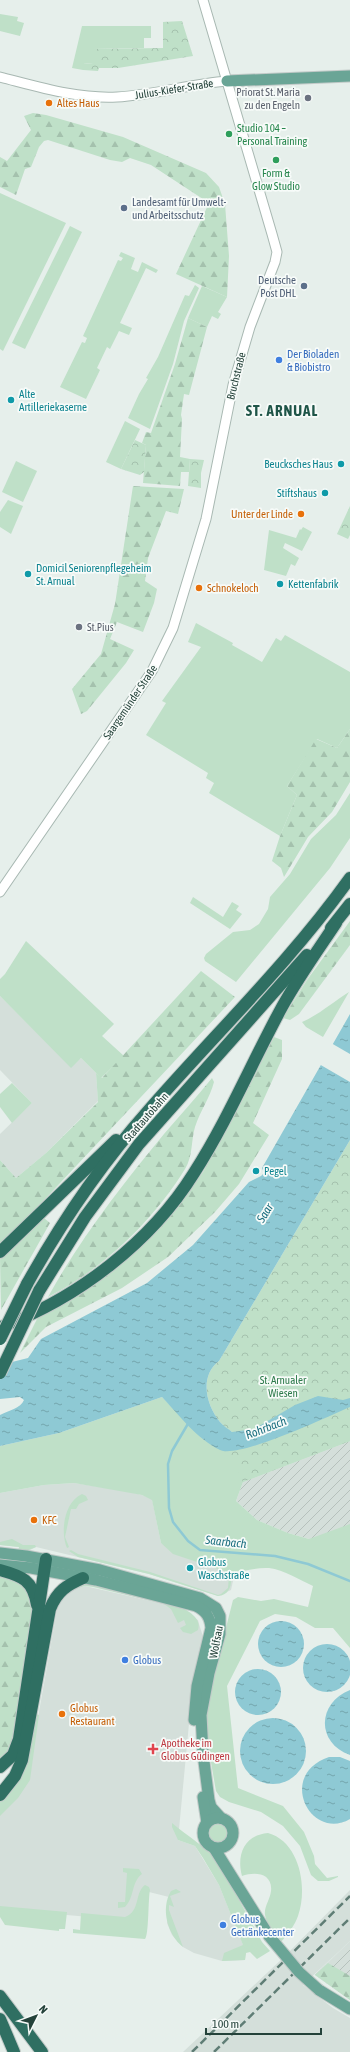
<svg xmlns="http://www.w3.org/2000/svg" width="350" height="2052" viewBox="0 0 350 2052" font-family="'Asap Condensed',sans-serif">
	<style>
		.built { fill: #d4dfda }
		.industrial { fill: url(#industrial-furrows) }
		.green { fill: #bfe0c8 }
		.forest { fill: url(#forest-firs) }
		.park { fill: url(#park-crowns) }
		.water { fill: url(#water-ripples) }
		.pier { fill: #e6efeb }
		.lines { fill: none; stroke-linecap: round; stroke-linejoin: round }
		.stream { stroke: #8ec9d4; stroke-width: 2.5 }
		.minor-casing { stroke: #a8b8b2; stroke-width: 11 }
		.major-casing { stroke: #c2cac8; stroke-width: 13 }
		.highway-casing { stroke: #c2cac8; stroke-width: 14 }
		.minor { stroke: #fff; stroke-width: 9 }
		.major { stroke: #6aa596; stroke-width: 11 }
		.highway { stroke: #2f6f62; stroke-width: 12 }
		.rail { stroke: #5f7d75; stroke-width: 2.5; stroke-dasharray: 8 4; stroke-linecap: butt }
		.major-bridge-casing { stroke: #c2cac8; stroke-width: 13; stroke-linecap: butt }
		.highway-bridge-casing { stroke: #c2cac8; stroke-width: 14; stroke-linecap: butt }
		.major-bridge { stroke: #6aa596; stroke-width: 11 }
		.highway-bridge { stroke: #2f6f62; stroke-width: 12 }
		.worship-dot { fill: #6b7280; stroke: #f7fbf9; stroke-width: 1.5 }
		.food-dot { fill: #e8710a; stroke: #f7fbf9; stroke-width: 1.5 }
		.leisure-dot { fill: #2e9e5b; stroke: #f7fbf9; stroke-width: 1.5 }
		.service-dot { fill: #5c6f8a; stroke: #f7fbf9; stroke-width: 1.5 }
		.shop-dot { fill: #3f7fe0; stroke: #f7fbf9; stroke-width: 1.5 }
		.culture-dot { fill: #0f9aa8; stroke: #f7fbf9; stroke-width: 1.5 }
		.health-dot { fill: #e0444e; stroke: #f7fbf9; stroke-width: 1.5 }
		.labels { text-anchor: middle; stroke-width: 3.5; stroke-linejoin: round; paint-order: stroke }
		.street-label { font-size: 11px; fill: #24423a; stroke: #f7fbf9 }
		.worship-label { font-size: 11px; fill: #5b616d; stroke: #f7fbf9; text-anchor: end }
		.food-label { font-size: 11px; fill: #c56008; stroke: #f7fbf9; text-anchor: start }
		.leisure-label { font-size: 11px; fill: #27864d; stroke: #f7fbf9; text-anchor: start }
		.service-label { font-size: 11px; fill: #4e5e75; stroke: #f7fbf9; text-anchor: start }
		.shop-label { font-size: 11px; fill: #366cbe; stroke: #f7fbf9; text-anchor: start }
		.culture-label { font-size: 11px; fill: #0d838f; stroke: #f7fbf9; text-anchor: start }
		.park-label { font-size: 11px; fill: #2d7a4b; stroke: #f7fbf9 }
		.health-label { font-size: 11px; fill: #be3a42; stroke: #f7fbf9; text-anchor: start }
		.water-label { font-size: 12px; font-style: italic; fill: #1c6f80; stroke: #f7fbf9 }
		.district-label { font-size: 15px; font-weight: bold; letter-spacing: 1px; fill: #1f5548; stroke: #f7fbf9 }
	</style>
	<defs>
		<pattern id="industrial-furrows" width="10" height="10" patternUnits="userSpaceOnUse"><rect width="10" height="10" fill="#d4dfda"/><path d="M-1 1l2-2M0 10L10 0M9 11l2-2" fill="none" stroke="#b6c1bc"/></pattern>
		<pattern id="forest-firs" width="22" height="20" patternUnits="userSpaceOnUse"><rect width="22" height="20" fill="#bfe0c8"/><path d="M5 1l3.5 6h-7zM16 11l3.5 6h-7z" fill="#a4c1ad"/></pattern>
		<pattern id="park-crowns" width="20" height="18" patternUnits="userSpaceOnUse"><rect width="20" height="18" fill="#bfe0c8"/><path d="M2 6a3 3 0 1 1 6 0M12 15a3 3 0 1 1 6 0" fill="none" stroke="#a4c1ad"/></pattern>
		<pattern id="water-ripples" width="26" height="14" patternUnits="userSpaceOnUse"><rect width="26" height="14" fill="#8ec9d4"/><path d="M2 4q2-2 4 0t4 0M15 11q2-2 4 0t4 0" fill="none" stroke="#74a5ad"/></pattern>
	</defs>
	<rect width="100%" height="100%" fill="#e6efeb"/>
	<g class="built">
		<path d="M 0,996 L 71,1067 L 81,1058 L 96,1073 L 98,1101 L 46,1153 L 16,1178 L 0,1160 L 0,1134 L 32,1103 L 0,1070 Z"/>
		<path d="M 74,1483 L 126,1491 L 142,1495 L 152,1499 L 161,1543 L 227,1571 L 235,1572 L 231,1590 L 218,1596 L 149,1574 L 36,1547 L 30,1550 L 19,1551 L 19,1547 L 0,1545 L 0,1493 L 44,1485 Z"/>
		<path d="M 85,1586 L 164,1604 L 198,1620 L 199,1624 L 205,1643 L 190,1713 L 178,1840 L 195,1846 L 219,1885 L 246,1952 L 245,1960 L 222,1961 L 194,1953 L 183,1947 L 172,1935 L 167,1923 L 169,1897 L 149,1892 L 145,1922 L 0,1909 L 0,1810 L 28,1774 L 57,1610 L 62,1600 L 72,1590 Z"/>
		<path d="M 350,1890 L 350,1941 L 303,1985 L 333,2008 L 350,2018 L 350,2052 L 183,2052 L 285,1956 Z"/>
	</g>
	<g class="industrial">
		<path d="M 350,1441 L 350,1567 L 309,1539 L 288,1533 L 257,1520 L 236,1501 L 243,1482 Z"/>
		<path d="M 350,1941 L 350,2000 L 315,1975 Z"/>
	</g>
	<g class="green">
		<path d="M 0,14 L 18,17 L 17,21 L 24,23 L 20,36 L 0,31 Z"/>
		<path d="M 82,26 L 151,26 L 151,38 L 144,38 L 144,48 L 93,49 L 93,64 L 84,63 L 83,70 L 72,68 Z"/>
		<path d="M 0,193 L 66,223 L 3,351 L 0,349 Z"/>
		<path d="M 70,226 L 82,232 L 25,349 L 12,343 Z"/>
		<path d="M 121,252 L 135,258 L 131,269 L 138,272 L 142,262 L 158,270 L 156,273 L 146,268 L 120,323 L 132,328 L 129,335 L 119,331 L 110,349 L 107,347 L 97,368 L 100,370 L 86,399 L 60,387 L 82,342 L 85,343 L 87,338 L 83,336 L 118,260 L 121,261 L 123,258 L 119,256 Z"/>
		<path d="M 195,285 L 199,288 L 184,321 L 173,364 L 150,429 L 128,418 L 139,394 L 148,379 L 146,378 L 158,357 L 185,295 L 189,296 Z"/>
		<path d="M 202,286 L 227,297 L 218,312 L 221,314 L 218,319 L 212,316 L 207,327 L 188,318 Z"/>
		<path d="M 125,421 L 140,429 L 121,469 L 106,462 Z"/>
		<path d="M 16,461 L 37,471 L 23,502 L 2,492 Z"/>
		<path d="M 8,500 L 23,506 L 11,534 L 0,527 L 0,512 Z"/>
		<path d="M 303,527 L 312,532 L 302,551 L 285,543 L 283,548 L 299,558 L 295,566 L 291,564 L 286,576 L 264,570 L 269,530 L 296,538 L 300,529 L 301,530 Z"/>
		<path d="M 196,623 L 233,643 L 232,645 L 262,662 L 276,638 L 281,641 L 285,635 L 350,672 L 350,729 L 337,748 L 317,739 L 287,786 L 297,795 L 280,836 L 209,793 L 214,783 L 206,778 L 208,773 L 146,735 L 166,703 L 162,701 L 201,647 L 188,642 Z"/>
		<path d="M 350,793 L 350,838 L 330,868 L 236,982 L 205,961 L 204,958 L 206,954 L 233,932 L 250,930 L 259,924 L 268,909 L 270,897 L 290,874 L 311,839 L 336,815 Z"/>
		<path d="M 193,897 L 223,917 L 232,902 L 239,906 L 236,910 L 242,914 L 230,929 L 190,903 Z"/>
		<path d="M 26,941 L 114,1024 L 102,1036 L 124,1056 L 101,1078 L 81,1058 L 71,1068 L 0,996 L 0,979 L 5,974 Z"/>
		<path d="M 349,992 L 323,1037 L 306,1027 L 302,1022 C 320,1014 333,1002 349,992 Z"/>
		<path d="M 12,1083 L 32,1103 L 12,1123 L 0,1107 L 0,1094 Z"/>
		<path d="M 162,1397 L 198,1434 L 350,1441 L 243,1482 L 236,1501 L 257,1520 L 288,1533 L 309,1539 L 350,1524 L 350,1648 L 333,1628 L 315,1628 L 296,1617 L 275,1614 L 260,1621 L 227,1686 L 238,1788 L 283,1806 L 304,1832 L 314,1856 L 315,1864 L 327,1878 L 338,1876 L 338,1877 L 329,1881 L 318,1881 L 311,1875 L 300,1846 L 283,1826 L 261,1812 L 229,1802 L 220,1797 L 216,1791 L 206,1734 L 206,1716 L 214,1675 L 233,1600 L 238,1597 L 261,1601 L 274,1599 L 308,1607 L 313,1586 C 300,1580 284,1570 269,1568 C 255,1567 241,1573 228,1572 L 231,1576 C 232,1586 229,1595 218,1596 L 149,1574 L 78,1557 L 69,1551 L 71,1550 L 78,1554 L 150,1572 L 218,1595 L 221,1594 L 228,1588 L 229,1576 L 224,1571 L 173,1554 L 161,1543 L 152,1500 L 142,1495 L 74,1483 L 44,1485 L 0,1493 L 0,1446 L 59,1433 Z"/>
		<path d="M 82,1494 L 86,1496 L 88,1500 L 79,1504 L 76,1509 L 71,1509 L 65,1537 L 69,1547 L 67,1548 C 60,1532 64,1502 82,1494 Z"/>
		<path d="M 12,1539 L 23,1545 L 35,1545 L 36,1547 L 26,1551 L 18,1551 L 19,1547 L 0,1545 L 0,1542 Z"/>
		<path d="M 84,1583 L 181,1607 C 190,1612 202,1619 198,1630 L 191,1634 L 183,1632 L 180,1628 L 186,1625 L 184,1620 L 178,1623 L 171,1609 L 164,1604 L 93,1587 L 85,1586 L 72,1590 L 68,1588 Z"/>
		<path d="M 36,1714 L 39,1715 L 30,1780 L 18,1798 L 0,1816 L 0,1802 L 15,1786 Z"/>
		<circle cx="218" cy="1833" r="10"/>
		<path d="M 172,1823 C 188,1837 206,1846 219,1863 L 262,1942 L 270,1951 L 257,1959 L 250,1952 L 246,1953 L 245,1960 L 222,1961 L 224,1953 L 243,1945 L 219,1885 L 203,1858 L 195,1846 L 178,1840 L 172,1827 Z"/>
		<path d="M 268,1833 C 300,1842 308,1888 298,1916 C 295,1925 288,1934 281,1942 C 275,1934 267,1926 265,1915 C 264,1906 270,1900 271,1891 C 273,1873 255,1871 242,1876 C 236,1854 245,1835 268,1833 Z"/>
		<path d="M 123,1868 L 139,1869 L 142,1874 C 131,1882 135,1897 125,1907 L 118,1908 L 118,1902 L 125,1902 L 127,1873 L 123,1872 Z"/>
		<path d="M 145,1885 L 149,1887 L 150,1890 C 148,1899 149,1935 145,1939 L 73,1933 L 73,1929 L 80,1930 L 81,1913 L 125,1917 C 141,1911 134,1893 145,1885 Z"/>
		<path d="M 176,1889 L 181,1892 L 170,1896 L 174,1907 L 169,1905 L 169,1910 L 183,1947 C 168,1935 160,1909 171,1891 Z"/>
		<path d="M 0,1906 L 67,1912 L 65,1929 L 59,1929 L 59,1931 L 5,1925 L 0,1917 Z"/>
	</g>
	<g class="forest">
		<path d="M 33,113 L 46,115 L 123,137 L 206,173 L 219,187 L 225,204 L 229,256 L 227,297 L 176,274 L 209,203 L 151,165 L 130,158 L 122,162 L 110,160 L 48,140 L 44,141 L 39,147 L 31,167 L 25,169 L 16,195 L 0,187 L 0,157 L 7,161 L 31,130 L 24,116 Z"/>
		<path d="M 188,318 L 207,327 L 189,395 L 184,394 L 181,415 L 182,419 L 180,457 L 190,459 L 188,486 L 189,472 L 181,472 L 180,486 L 143,483 L 146,445 L 142,443 L 146,432 L 151,433 L 175,364 Z"/>
		<path d="M 133,486 L 184,489 L 178,514 L 166,511 L 148,558 L 145,581 L 157,589 L 154,603 L 143,632 L 117,622 L 110,639 L 134,650 L 126,663 L 87,711 L 81,714 L 72,689 L 101,654 L 115,604 Z"/>
		<path d="M 350,729 L 350,782 L 332,812 L 308,837 L 284,877 L 281,868 L 272,861 L 280,836 L 297,795 L 287,786 L 316,739 L 337,748 Z"/>
		<path d="M 350,921 L 350,945 L 299,1014 L 290,1020 L 283,1018 L 307,980 Z"/>
		<path d="M 201,971 L 235,997 L 14,1232 L 0,1243 L 0,1160 L 16,1178 L 46,1153 L 98,1102 L 96,1073 L 102,1078 Z"/>
		<path d="M 274,1037 L 282,1040 L 282,1059 L 253,1123 L 269,1135 L 239,1184 L 215,1212 L 168,1257 L 122,1288 L 46,1327 L 20,1353 L 39,1315 L 157,1228 L 185,1197 L 203,1172 Z"/>
		<path d="M 212,1078 L 214,1082 C 210,1098 200,1111 195,1127 C 191,1140 193,1156 185,1169 C 153,1221 103,1269 48,1297 C 80,1239 122,1185 164,1134 C 180,1115 197,1097 212,1078 Z"/>
		<path d="M 44,1218 L 50,1223 L 1,1310 L 0,1257 Z"/>
		<path d="M 0,1574 L 24,1585 L 34,1607 L 12,1748 L 0,1761 Z"/>
		<path d="M 328,1963 L 350,1976 L 350,2000 L 315,1975 Z"/>
	</g>
	<g class="park">
		<path d="M 182,21 L 193,56 L 118,68 L 99,68 L 98,71 L 83,70 L 83,63 L 93,64 L 93,49 L 163,48 L 163,22 Z"/>
		<path d="M 135,440 L 146,445 L 144,472 L 140,475 L 121,469 Z"/>
		<path d="M 190,459 L 204,460 L 201,473 L 201,488 L 188,486 Z"/>
		<path d="M 350,506 L 350,535 L 348,539 L 337,534 Z"/>
		<path d="M 350,1140 L 350,1441 L 243,1482 L 230,1452 L 232,1432 C 228,1429 223,1426 220,1422 C 206,1405 199,1376 219,1361 Z"/>
	</g>
	<g class="water">
		<path d="M 350,1014 L 350,1140 L 219,1361 C 199,1376 206,1405 220,1422 C 223,1426 229,1429 232,1432 L 254,1429 L 295,1405 L 318,1396 L 343,1400 L 350,1398 L 350,1407 C 329,1416 239,1459 220,1450 C 197,1439 179,1415 162,1397 L 59,1433 L 0,1446 L 0,1415 C 8,1411 21,1408 24,1400 L 20,1397 L 0,1399 L 0,1365 L 28,1358 L 41,1339 L 147,1283 L 193,1245 L 249,1182 L 261,1176 L 264,1173 L 262,1168 Z"/>
		<circle cx="281" cy="1644" r="23"/>
		<circle cx="327" cy="1668" r="24"/>
		<circle cx="258" cy="1692" r="23"/>
		<path d="M 350,1690 L 350,1755 C 316,1743 317,1703 350,1690 Z"/>
		<circle cx="273" cy="1751" r="33"/>
		<path d="M 329,1757 L 340,1757 L 350,1761 L 350,1819 C 311,1842 276,1775 329,1757 Z"/>
	</g>
	<path class="pier" d="M 331,1043 L 350,1054 L 350,1082 L 319,1064 Z"/>
	<g class="lines">
		<path class="stream" d="M 189,1422 L 172,1451 L 168,1464 L 169,1508 L 173,1522 L 188,1541 L 200,1550 L 275,1556 L 308,1564 L 350,1581"/>
		<defs>
			<g id="minor">
				<path d="M 0,77 C 39,87 77,99 117,97 C 154,95 190,84 227,81"/>
				<path d="M 0,892 L 152,671 L 173,628 L 206,519 L 233,385 L 250,327 L 275,262 L 277,252 L 272,234 L 203,0"/>
			</g>
			<g id="major">
				<path d="M 227,81 L 350,76"/>
				<path d="M 0,1553 L 26,1556 L 100,1570 L 200,1598 L 216,1608 L 220,1616 L 220,1634 L 209,1673 L 201,1715 L 203,1754 L 209,1800 L 211,1807 L 221,1818"/>
				<path d="M 0,1565 L 31,1568 L 96,1580 L 196,1606 C 206,1611 210,1617 211,1628 L 197,1686 L 194,1720"/>
				<path d="M 203,1797 L 207,1823"/>
				<circle cx="218" cy="1833" r="15"/>
				<path d="M 214,1848 L 269,1936"/>
				<path d="M 319,1990 L 350,2009"/>
			</g>
			<g id="highway">
				<path d="M 331,928 L 350,904"/>
				<path d="M 0,1252 L 116,1140"/>
				<path d="M 27,1284 C 61,1223 101,1164 148,1111 C 215,1034 290,962 350,878"/>
				<path d="M 39,1291 L 85,1217 L 139,1144 L 307,955"/>
				<path d="M 1,1327 C 78,1298 151,1242 194,1173 C 228,1120 252,1062 282,1007 C 298,978 318,950 336,923"/>
				<path d="M 0,1570 C 22,1576 33,1580 37,1605"/>
				<path d="M 0,1767 L 13,1755 L 19,1739 L 46,1559"/>
				<path d="M 0,1795 L 15,1776 L 22,1760 L 50,1609 C 57,1591 67,1585 83,1578"/>
				<path d="M 0,1996 L 42,2052"/>
				<path d="M 0,2019 L 14,2052"/>
			</g>
		</defs>
		<use href="#minor" class="minor-casing"/>
		<use href="#major" class="major-casing"/>
		<use href="#highway" class="highway-casing"/>
		<use href="#minor" class="minor"/>
		<use href="#major" class="major"/>
		<use href="#highway" class="highway"/>
		<g class="rail">
			<path d="M 192,2052 L 350,1896"/>
			<path d="M 214,2052 L 350,1918"/>
		</g>
		<defs>
			<path id="major-bridge" d="M 269,1936 L 299,1972 L 319,1990"/>
			<g id="highway-bridge">
				<path d="M 0,1339 L 27,1284"/>
				<path d="M 0,1373 L 39,1291"/>
			</g>
		</defs>
		<use href="#major-bridge" class="major-bridge-casing"/>
		<use href="#highway-bridge" class="highway-bridge-casing"/>
		<use href="#major-bridge" class="major-bridge"/>
		<use href="#highway-bridge" class="highway-bridge"/>
	</g>
	<g class="worship-dot">
		<circle cx="308" cy="98" r="4"/>
		<circle cx="79" cy="627" r="4"/>
	</g>
	<g class="food-dot">
		<circle cx="49" cy="103" r="4"/>
		<circle cx="301" cy="514" r="4"/>
		<circle cx="199" cy="588" r="4"/>
		<circle cx="34" cy="1520" r="4"/>
		<circle cx="62" cy="1714" r="4"/>
	</g>
	<g class="leisure-dot">
		<circle cx="229" cy="134" r="4"/>
		<circle cx="276" cy="160" r="4"/>
	</g>
	<g class="service-dot">
		<circle cx="124" cy="208" r="4"/>
		<circle cx="304" cy="286" r="4"/>
	</g>
	<g class="shop-dot">
		<circle cx="279" cy="360" r="4"/>
		<circle cx="125" cy="1660" r="4"/>
		<circle cx="223" cy="1925" r="4"/>
	</g>
	<g class="culture-dot">
		<circle cx="11" cy="400" r="4"/>
		<circle cx="341" cy="464" r="4"/>
		<circle cx="325" cy="493" r="4"/>
		<circle cx="28" cy="574" r="4"/>
		<circle cx="280" cy="584" r="4"/>
		<circle cx="256" cy="1171" r="4"/>
		<circle cx="190" cy="1568" r="4"/>
	</g>
	<path class="health-dot" d="M151 1743h4v4h4v4h-4v4h-4v-4h-4v-4h4z"/>
	<g class="labels">
		<g class="street-label">
			<text transform="translate(174 89) rotate(-9)" y="4">Julius-Kiefer-Straße</text>
			<text transform="translate(236 376) rotate(-76)" y="4">Bruchstraße</text>
			<text transform="translate(130 702) rotate(-56)" y="4">Saargemünder Straße</text>
			<text transform="translate(146 1117) rotate(-49)" y="4">Stadtautobahn</text>
			<text transform="translate(216 1642) rotate(-79)" y="4">Wolfsau</text>
		</g>
		<g class="worship-label">
			<text x="300" y="96">Priorat St. Maria<tspan x="300" dy="13">zu den Engeln</tspan></text>
			<text x="87" y="631" text-anchor="start">St.Pius</text>
		</g>
		<g class="food-label">
			<text x="57" y="107">Altes Haus</text>
			<text x="293" y="518" text-anchor="end">Unter der Linde</text>
			<text x="207" y="592">Schnokeloch</text>
			<text x="42" y="1524">KFC</text>
			<text x="70" y="1712">Globus<tspan x="70" dy="13">Restaurant</tspan></text>
		</g>
		<g class="leisure-label">
			<text x="237" y="132">Studio 104 –<tspan x="237" dy="13">Personal Training</tspan></text>
			<text x="276" y="177" text-anchor="middle">Form &amp;<tspan x="276" dy="13">Glow Studio</tspan></text>
		</g>
		<g class="service-label">
			<text x="132" y="206">Landesamt für Umwelt-<tspan x="132" dy="13">und Arbeitsschutz</tspan></text>
			<text x="296" y="284" text-anchor="end">Deutsche<tspan x="296" dy="13">Post DHL</tspan></text>
		</g>
		<g class="shop-label">
			<text x="287" y="358">Der Bioladen<tspan x="287" dy="13">&amp; Biobistro</tspan></text>
			<text x="133" y="1664">Globus</text>
			<text x="231" y="1923">Globus<tspan x="231" dy="13">Getränkecenter</tspan></text>
		</g>
		<g class="culture-label">
			<text x="19" y="398">Alte<tspan x="19" dy="13">Artilleriekaserne</tspan></text>
			<text x="333" y="468" text-anchor="end">Beucksches Haus</text>
			<text x="317" y="497" text-anchor="end">Stiftshaus</text>
			<text x="36" y="572">Domicil Seniorenpflegeheim<tspan x="36" dy="13">St. Arnual</tspan></text>
			<text x="288" y="588">Kettenfabrik</text>
			<text x="264" y="1175">Pegel</text>
			<text x="198" y="1566">Globus<tspan x="198" dy="13">Waschstraße</tspan></text>
		</g>
		<g class="park-label">
			<text x="283" y="1384">St. Arnualer<tspan x="283" dy="13">Wiesen</tspan></text>
		</g>
		<g class="health-label">
			<text x="161" y="1747">Apotheke im<tspan x="161" dy="13">Globus Güdingen</tspan></text>
		</g>
		<g class="water-label">
			<text transform="translate(265 1213) rotate(-59)" y="4">Saar</text>
			<text transform="translate(266 1428) rotate(-21)" y="4">Rohrbach</text>
			<text transform="translate(226 1542) rotate(6)" y="4">Saarbach</text>
		</g>
		<g class="district-label">
			<text x="282" y="416">ST. ARNUAL</text>
		</g>
	</g>
	<g transform="translate(36 2016) rotate(48)" stroke="#f7fbf9" stroke-width="3" paint-order="stroke">
	<path d="M0-3L7 15L0 10L-7 15Z" fill="#24423a"/>
	<text y="-6" font-size="11" font-weight="bold" text-anchor="middle" fill="#24423a">N</text>
	</g>
	<path d="M206 2028v6h115v-6" fill="none" stroke="#24423a" stroke-width="2"/>
	<text x="212" y="2028" font-size="12" fill="#24423a" stroke="#f7fbf9" stroke-width="3" paint-order="stroke">100 m</text>
</svg>
